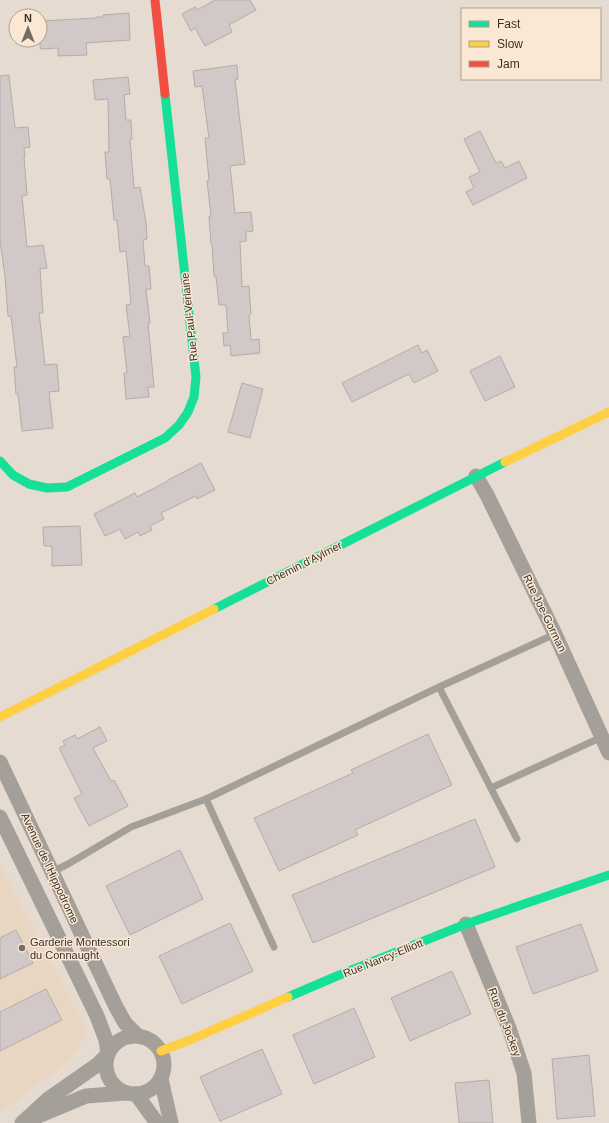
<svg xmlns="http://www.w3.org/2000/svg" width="609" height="1123" viewBox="0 0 609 1123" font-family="Helvetica,sans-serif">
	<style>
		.built { fill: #e8d6c2 }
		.building { fill: #d1c8c7; stroke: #b4acab }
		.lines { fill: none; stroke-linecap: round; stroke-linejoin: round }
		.lane { stroke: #a59f99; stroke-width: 7 }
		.street { stroke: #a59f99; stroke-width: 15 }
		.fast { stroke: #16e098; stroke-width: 9 }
		.slow { stroke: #ffcf43; stroke-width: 9 }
		.jam { stroke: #f24e42; stroke-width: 9 }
		.poi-dot { fill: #756c63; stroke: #fbe8d4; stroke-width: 1.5 }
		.labels { text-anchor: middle; stroke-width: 3; stroke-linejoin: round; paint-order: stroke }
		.street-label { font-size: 11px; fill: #383129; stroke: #fbe8d4 }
		.poi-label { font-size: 11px; fill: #383129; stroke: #fbe8d4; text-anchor: start }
	</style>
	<rect width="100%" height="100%" fill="#e6dbd0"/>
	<path class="built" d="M 0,864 L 88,1033 L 68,1062 L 0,1112 Z"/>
	<g class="building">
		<path d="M 215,0 L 250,0 L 256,10 L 229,25 L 232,32 L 205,46 L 195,28 L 191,31 L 182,14 L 195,7 L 197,10 Z"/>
		<path d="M 129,13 L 130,40 L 86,43 L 87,55 L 58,56 L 58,48 L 40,49 L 40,21 L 96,18 L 96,17 L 104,17 L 103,15 Z"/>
		<path d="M 237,65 L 238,79 L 235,80 L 245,164 L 230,166 L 235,213 L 251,212 L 253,231 L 246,232 L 246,241 L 240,242 L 242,287 L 249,286 L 251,314 L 249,315 L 251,340 L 259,339 L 260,353 L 231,356 L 230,345 L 224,346 L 223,333 L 228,333 L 226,305 L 219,305 L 216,276 L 214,276 L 212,244 L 211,244 L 209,216 L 211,216 L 207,181 L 209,180 L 205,138 L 209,138 L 202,86 L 195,87 L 193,71 Z"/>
		<path d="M 9,75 L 15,128 L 28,127 L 30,147 L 24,148 L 25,157 L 24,157 L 27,195 L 22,196 L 27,247 L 43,245 L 47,268 L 40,269 L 43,313 L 39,313 L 45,365 L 57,364 L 59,391 L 49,392 L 53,428 L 22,431 L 18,394 L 16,394 L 14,367 L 17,367 L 11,316 L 8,316 L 5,276 L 0,241 L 0,76 Z"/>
		<path d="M 128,77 L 130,94 L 124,95 L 126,120 L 131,120 L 132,139 L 130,139 L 134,188 L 140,187 L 146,223 L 147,239 L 143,240 L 145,266 L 149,266 L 151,289 L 146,289 L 150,323 L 148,323 L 154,387 L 148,387 L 149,397 L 126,399 L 124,373 L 127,373 L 123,337 L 130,336 L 126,305 L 131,304 L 126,251 L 120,252 L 117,220 L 114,220 L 110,179 L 107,179 L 105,152 L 109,152 L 108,99 L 95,100 L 93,80 Z"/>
		<path d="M 480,131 L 496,163 L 501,161 L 505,168 L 519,161 L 527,178 L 473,205 L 466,192 L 474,188 L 469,177 L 480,172 L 464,139 Z"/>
		<path d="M 418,345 L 422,353 L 427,350 L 438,371 L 414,383 L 409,374 L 352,402 L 342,383 Z"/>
		<path d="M 500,356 L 515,387 L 485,401 L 470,371 Z"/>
		<path d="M 242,383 L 263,389 L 250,438 L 228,432 Z"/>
		<path d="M 201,463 L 215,490 L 197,499 L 196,496 L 161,513 L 164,519 L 150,526 L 152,530 L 140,536 L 138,532 L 125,539 L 120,529 L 105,536 L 94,514 L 135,493 L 137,497 L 168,481 L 168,480 Z"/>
		<path d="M 80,526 L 82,565 L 52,566 L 52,546 L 44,546 L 43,527 Z"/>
		<path d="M 100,727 L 107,741 L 93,748 L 111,781 L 114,780 L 128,806 L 89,826 L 74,798 L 82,794 L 59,748 L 65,745 L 63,741 L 75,735 L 77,739 Z"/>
		<path d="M 428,734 L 452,785 L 355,830 L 358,835 L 279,871 L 254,818 L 353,773 L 351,770 Z"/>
		<path d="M 475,819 L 495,867 L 313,943 L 292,895 Z"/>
		<path d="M 180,850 L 203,899 L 130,935 L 106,886 Z"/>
		<path d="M 230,923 L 253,971 L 182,1004 L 159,956 Z"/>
		<path d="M 581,924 L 598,971 L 533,994 L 516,947 Z"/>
		<path d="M 16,930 L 33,963 L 0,979 L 0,938 Z"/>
		<path d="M 452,971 L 471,1014 L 410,1041 L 391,998 Z"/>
		<path d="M 46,989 L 62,1020 L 0,1051 L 0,1012 Z"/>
		<path d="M 354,1008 L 375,1057 L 314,1084 L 293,1035 Z"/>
		<path d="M 262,1049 L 282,1094 L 220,1121 L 200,1077 Z"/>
		<path d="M 589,1055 L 595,1116 L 557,1119 L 552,1059 Z"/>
		<path d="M 489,1080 L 493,1123 L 459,1123 L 455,1083 Z"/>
	</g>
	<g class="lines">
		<g class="lane">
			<path d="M 439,687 L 517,839"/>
			<path d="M 491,788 L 602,737"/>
			<path d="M 206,799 L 274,947"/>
			<path d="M 52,872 L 68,864 L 131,827 L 206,799 L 439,687 L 555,634"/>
		</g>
		<g class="street">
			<path d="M 476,476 L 487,495 L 555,634 L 609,753"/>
			<path d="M 0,762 L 116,1007 L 125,1023 L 137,1035"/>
			<path d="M 0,817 L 97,1016 L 106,1040 L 108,1053"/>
			<path d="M 466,924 L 509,1028 L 524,1073 L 529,1123"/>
			<circle cx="135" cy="1065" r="29"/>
			<path d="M 161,1079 L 171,1123"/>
			<path d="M 136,1094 L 157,1123"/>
			<path d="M 31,1119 L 86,1096 L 126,1093"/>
			<path d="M 22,1123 L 47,1100 L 97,1065 L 107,1055"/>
		</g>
		<g class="fast">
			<path d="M 0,461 L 13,475 L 29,484 L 47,488 L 67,487 L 165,438 L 179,425 L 188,412 L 194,397 L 196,377 L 165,94"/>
			<path d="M 214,609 L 505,462"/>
			<path d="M 288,997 L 337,976 L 466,924 L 609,875"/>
		</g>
		<g class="slow">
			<path d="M 505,462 L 609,412"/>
			<path d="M 0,717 L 214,609"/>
			<path d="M 161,1051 L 190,1040 L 288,997"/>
		</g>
		<path class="jam" d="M 155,0 L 165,94"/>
	</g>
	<circle class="poi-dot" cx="22" cy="948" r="4"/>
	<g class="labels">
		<g class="street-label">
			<text transform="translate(189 317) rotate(-96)" y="4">Rue Paul-Verlaine</text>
			<text transform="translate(304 563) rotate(-27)" y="4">Chemin d'Aylmer</text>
			<text transform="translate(545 613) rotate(64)" y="4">Rue Joe-Gorman</text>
			<text transform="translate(50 868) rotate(65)" y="4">Avenue de l'Hippodrome</text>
			<text transform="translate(383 958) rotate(-22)" y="4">Rue Nancy-Elliott</text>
			<text transform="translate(505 1022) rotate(69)" y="4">Rue du Jockey</text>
		</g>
		<g class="poi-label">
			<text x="30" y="946">Garderie Montessori<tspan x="30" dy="13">du Connaught</tspan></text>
		</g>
	</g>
	<rect x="461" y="8" width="140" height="72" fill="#fbe8d4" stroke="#ad9f90"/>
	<rect x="469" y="21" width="20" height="6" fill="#16e098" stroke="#ad9f90"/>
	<text x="497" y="28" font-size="12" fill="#383129">Fast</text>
	<rect x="469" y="41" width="20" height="6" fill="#ffcf43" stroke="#ad9f90"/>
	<text x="497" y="48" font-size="12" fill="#383129">Slow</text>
	<rect x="469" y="61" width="20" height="6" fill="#f24e42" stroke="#ad9f90"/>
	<text x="497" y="68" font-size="12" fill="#383129">Jam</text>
	<g transform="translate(28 28)"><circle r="19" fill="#fbe8d4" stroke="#ad9f90"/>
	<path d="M0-3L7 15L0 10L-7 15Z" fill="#756c63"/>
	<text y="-6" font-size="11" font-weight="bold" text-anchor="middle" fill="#383129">N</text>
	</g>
</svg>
